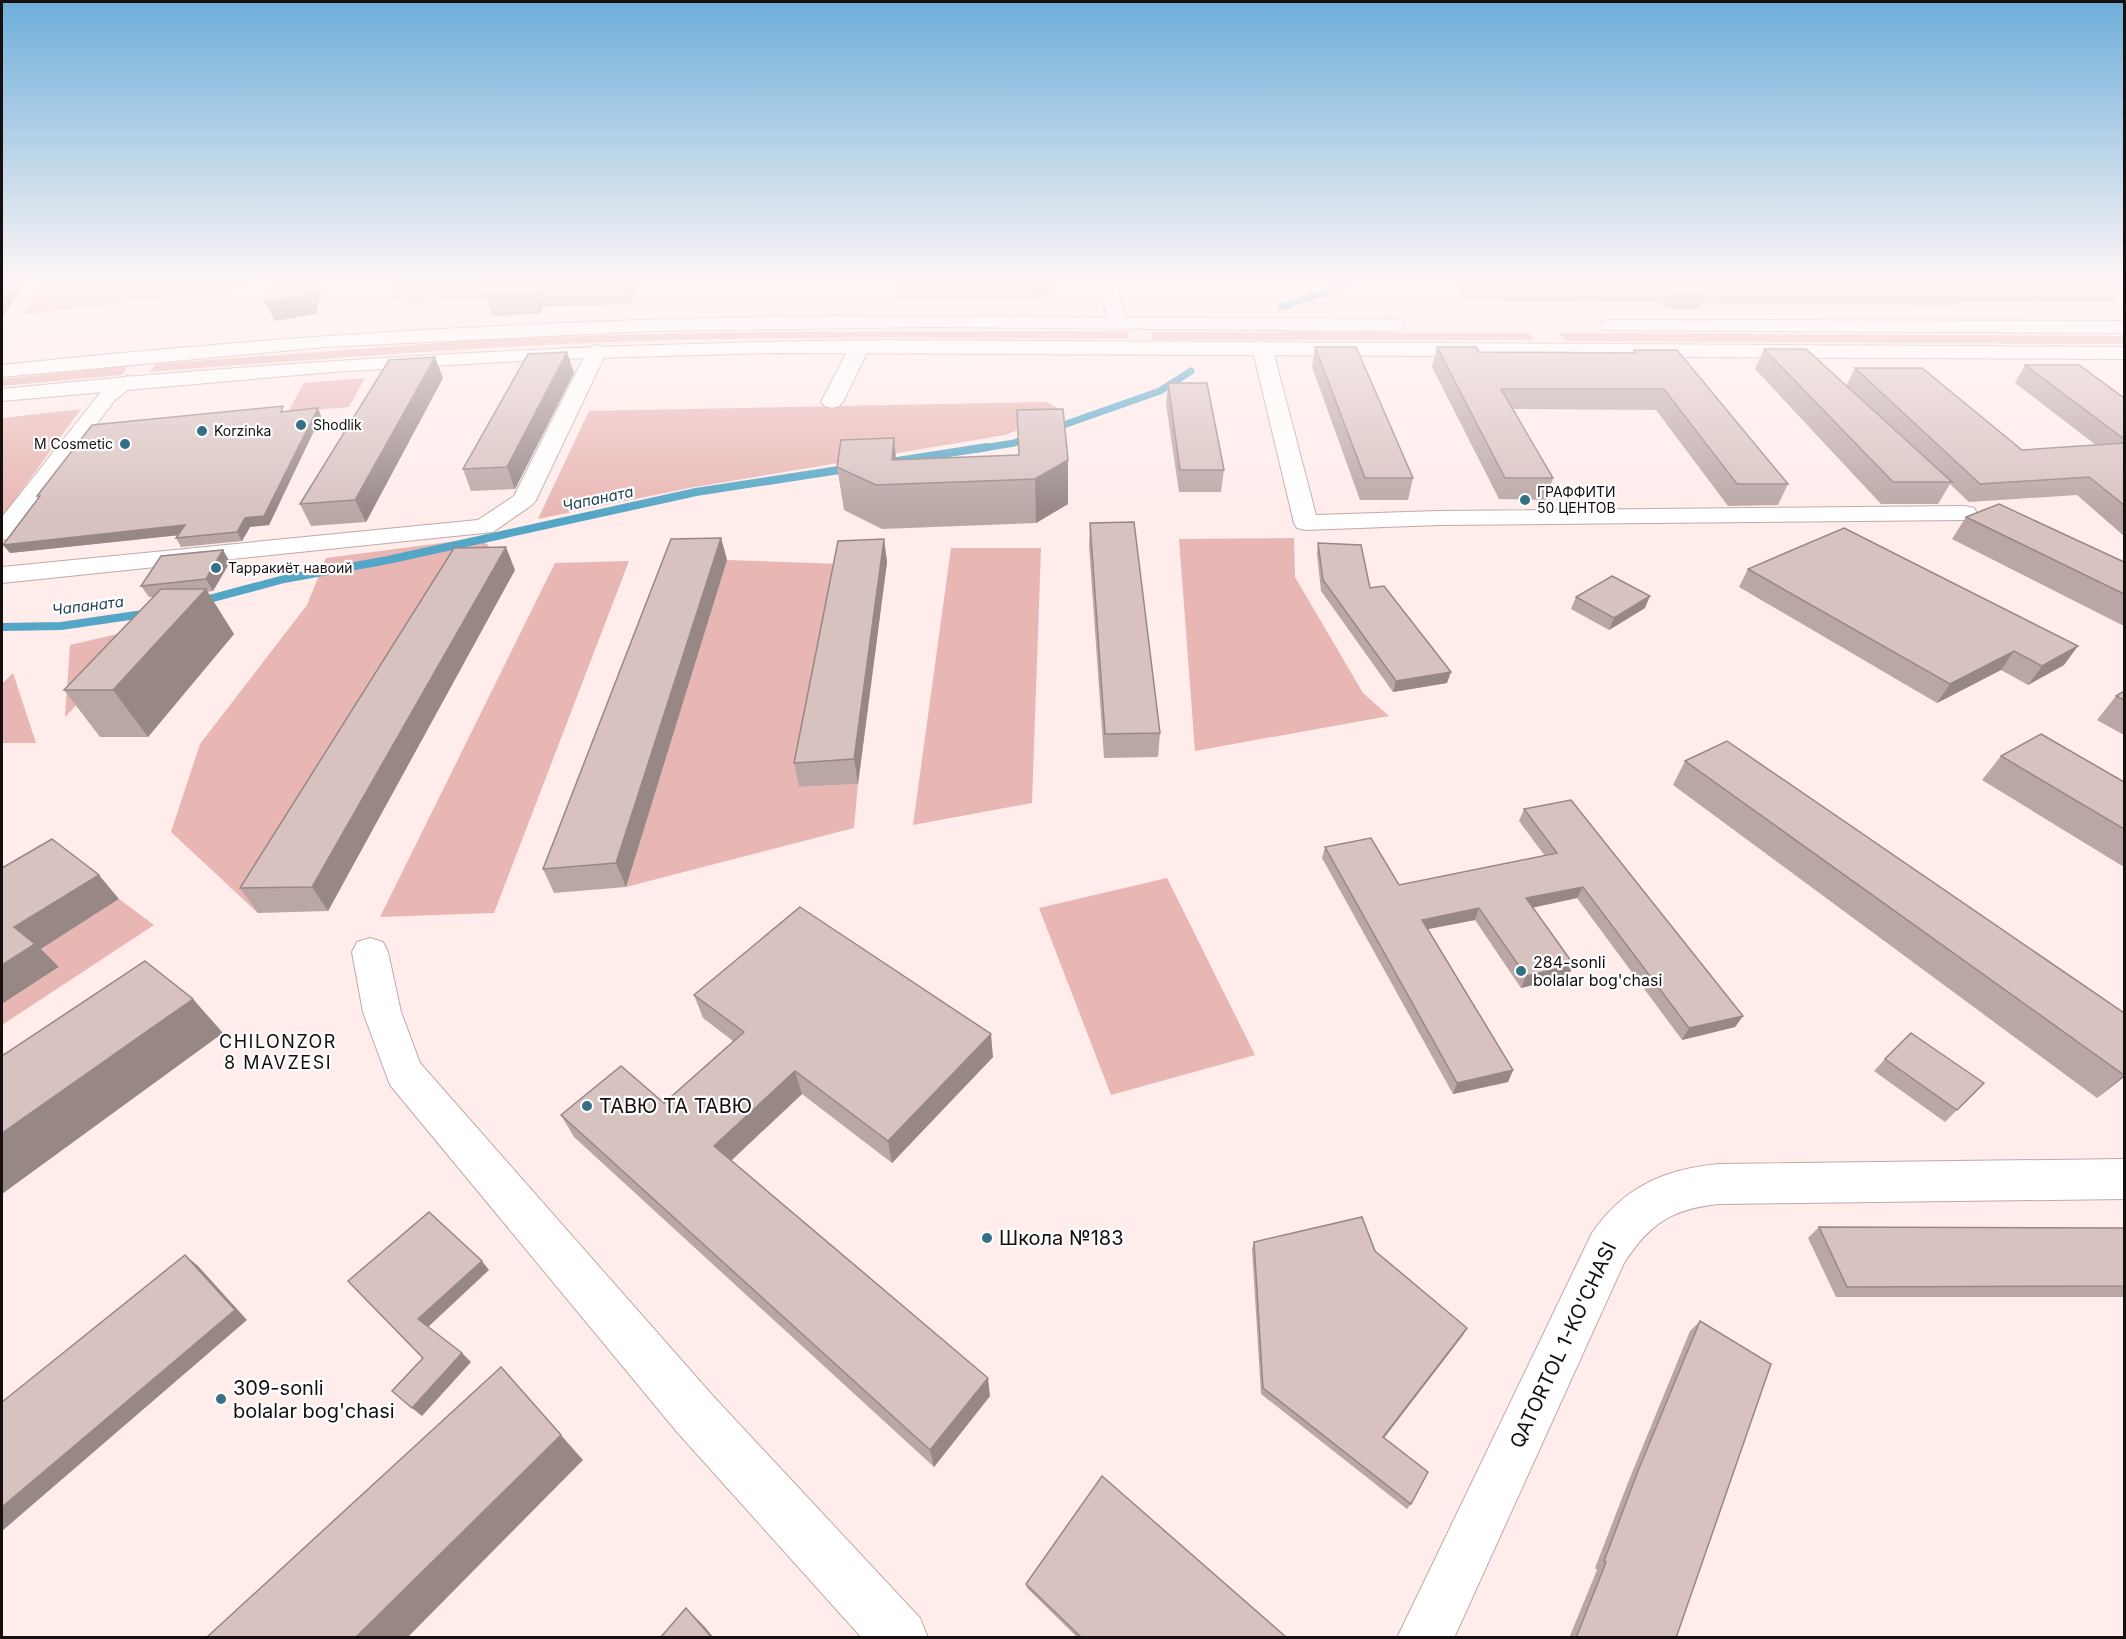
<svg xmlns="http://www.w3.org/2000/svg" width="2126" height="1639" viewBox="0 0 2126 1639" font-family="Inter,sans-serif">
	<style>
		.green { fill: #e8b7b4 }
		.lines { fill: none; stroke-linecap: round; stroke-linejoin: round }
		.stream-far1 { stroke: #54a6c6; stroke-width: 7 }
		.stream { stroke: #54a6c6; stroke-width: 8 }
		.minor-casing { stroke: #c0aaa9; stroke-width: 2 }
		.secondary-casing { stroke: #c0aaa9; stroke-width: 2 }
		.minor { fill: #fff; fill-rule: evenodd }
		.secondary { fill: #fff; fill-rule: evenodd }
		.wall { fill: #baa7a5 }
		.shaded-wall { fill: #978886 }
		.building { fill: #d8c2c0; stroke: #978886; stroke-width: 1.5 }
		.poi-dot { fill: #347087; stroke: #fff; stroke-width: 2 }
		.labels { text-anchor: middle; stroke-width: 4.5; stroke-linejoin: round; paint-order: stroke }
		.far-poi-label { font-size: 14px; fill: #160f0f; stroke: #fff; text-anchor: start }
		.far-water-label { font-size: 15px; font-style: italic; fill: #1a3f4e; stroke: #fff }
		.poi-label { font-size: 16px; fill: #160f0f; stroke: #fff; text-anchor: start }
		.neighbourhood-label { font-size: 18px; letter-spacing: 1.5px; fill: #160f0f; stroke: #fff }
		.near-poi-label { font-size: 20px; fill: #160f0f; stroke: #fff; text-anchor: start }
		.near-street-label { font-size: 20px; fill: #160f0f; stroke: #fff }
	</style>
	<rect width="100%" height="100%" fill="#ffeceb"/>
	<g class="green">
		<path d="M 41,285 L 271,285 L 23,314 Z"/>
		<path d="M 392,285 L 553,285 L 547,297 L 408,303 L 392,298 Z"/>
		<path d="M 1128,331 L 1128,339 C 956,338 783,336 611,342 C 457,348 303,360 149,372 L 156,364 L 481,340 L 615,335 L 769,332 Z"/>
		<path d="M 1151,332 L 1529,333 L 1534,340 L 1153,340 Z"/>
		<path d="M 1560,333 L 2124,336 L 2124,344 L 1566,341 Z"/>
		<path d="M 127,366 L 122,375 L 2,386 L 2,379 Z"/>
		<path d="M 365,378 L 349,407 L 288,412 L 304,383 Z"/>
		<path d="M 1047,402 L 1064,412 L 1005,435 L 689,488 L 538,519 L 589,411 Z"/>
		<path d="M 81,409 L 2,517 L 2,420 L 3,418 Z"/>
		<path d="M 480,538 L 515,570 L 464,571 L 258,913 L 171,832 L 200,744 L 307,605 L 326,558 Z"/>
		<path d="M 1294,538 L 1295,577 L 1363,693 L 1389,716 L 1195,751 L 1179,539 Z"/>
		<path d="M 951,548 L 1041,548 L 1032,803 L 913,825 Z"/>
		<path d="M 727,560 L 841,564 L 800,787 L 858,784 L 854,828 L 626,887 Z"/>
		<path d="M 629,561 L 494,913 L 380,917 L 555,563 Z"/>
		<path d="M 152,626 L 65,717 L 70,645 Z"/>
		<path d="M 13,673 L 36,743 L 2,743 L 2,684 Z"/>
		<path d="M 1167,878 L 1255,1055 L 1111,1095 L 1039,908 Z"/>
		<path d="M 119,899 L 154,925 L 2,1025 L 2,1004 L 58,968 L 38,951 Z"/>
	</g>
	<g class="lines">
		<g class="stream-far1">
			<path d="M 1281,307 L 1347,285"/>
			<path d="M 1052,429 L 1160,391 L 1191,371"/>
			<path d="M 978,449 L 1014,443 L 1032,436"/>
		</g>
		<g class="stream">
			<path d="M 891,462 L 987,447"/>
			<path d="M 198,602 L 284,579 L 388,560 L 696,492 L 852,468"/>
			<path d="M 2,627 L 61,626 L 150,613"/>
		</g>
		<defs>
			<g id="minor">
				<path d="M 1099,285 L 1117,285 L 1127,323 L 1125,327 L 1111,327 L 1109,323 Z"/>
				<path d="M 860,340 L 867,342 L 870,346 L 843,402 L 839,406 L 832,408 L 825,406 L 821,402 L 850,346 L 853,342 Z"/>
				<path d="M 1262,341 L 1269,343 L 1272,347 L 1316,515 L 1438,511 L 1965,506 L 1974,508 L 1977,513 L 1974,518 L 1965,520 L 1438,525 L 1306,530 L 1297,528 L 1294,523 L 1252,347 L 1255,343 Z"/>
				<path d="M 597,345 L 604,347 L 607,351 L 536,500 L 532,505 L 493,532 L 2,583 L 2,567 L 478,520 L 514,496 L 587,351 L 590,347 Z"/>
				<path d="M 128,376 L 135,378 L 138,382 L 114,401 L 11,538 L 2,540 L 2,517 L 100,393 L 121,378 Z"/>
				<path d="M 370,938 L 383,942 L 388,952 L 401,1012 L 420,1063 L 713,1396 L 920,1618 L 928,1638 L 862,1638 L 677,1432 L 390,1085 L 363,1012 L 352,952 L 357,942 Z"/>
				<path d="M 2124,1159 L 2124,1199 L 1719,1204 C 1672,1209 1650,1223 1624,1263 L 1454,1638 L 1397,1638 L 1592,1233 C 1624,1187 1664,1169 1719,1164 Z"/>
			</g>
			<g id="secondary">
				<path d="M 836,316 L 1394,319 L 1401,321 L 1404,325 L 1401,329 L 1394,331 L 929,327 L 651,331 L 326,347 L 2,377 L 2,365 C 280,335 557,319 836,316 Z"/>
				<path d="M 1610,320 L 2124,321 L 2124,333 L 1603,330 L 1600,326 L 1603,322 Z"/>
				<path d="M 886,340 L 2124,347 L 2124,359 L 775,353 L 553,359 L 332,372 L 2,401 L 2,389 C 296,359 590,343 886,340 Z"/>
			</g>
		</defs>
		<use href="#minor" class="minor-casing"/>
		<use href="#secondary" class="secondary-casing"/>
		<use href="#minor" class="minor"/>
		<use href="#secondary" class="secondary"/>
	</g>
	<g class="wall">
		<path d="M 489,285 L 639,285 L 630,304 L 543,307 L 540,314 L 492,316 L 484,295 Z"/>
		<path d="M 897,285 L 1061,285 L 1038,299 L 898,299 Z"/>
		<path d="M 1456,285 L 2119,285 L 2122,287 L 2113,301 L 1959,301 L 1957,305 L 1702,303 L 1700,309 L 1666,309 L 1661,302 L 1464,300 Z"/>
		<path d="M 1315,347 L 1413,478 L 1408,500 L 1360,500 L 1312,367 Z"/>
		<path d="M 1437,347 L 1479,352 L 1633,353 L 1634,350 L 1788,484 L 1778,505 L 1728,506 L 1656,410 L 1513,409 L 1553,478 L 1546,500 L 1499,499 L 1432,367 Z"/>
		<path d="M 1764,349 L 1846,386 L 1855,368 L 2022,450 L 2096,445 L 2015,383 L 2025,365 L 2124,398 L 2124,536 L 2077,495 L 1969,502 L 1950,484 L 1938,504 L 1881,504 L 1755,369 Z"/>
		<path d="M 574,373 L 515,489 L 471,491 L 463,469 Z"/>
		<path d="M 443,378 L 366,522 L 311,526 L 300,504 Z"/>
		<path d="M 1168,383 L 1224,470 L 1221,492 L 1179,492 L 1166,404 Z"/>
		<path d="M 286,411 L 321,416 L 269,525 L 250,527 L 242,541 L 181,547 L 176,538 L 178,535 L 10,553 L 38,498 L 37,496 Z"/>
		<path d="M 894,438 L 896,460 L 1068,460 L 1068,504 L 1036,523 L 882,529 L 844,510 L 837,467 Z"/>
		<path d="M 1966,517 L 2124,562 L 2124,626 L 1952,539 Z"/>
		<path d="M 1090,523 L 1160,733 L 1158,757 L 1104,758 L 1089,546 Z"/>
		<path d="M 721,538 L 727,560 L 626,887 L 554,893 L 543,869 Z"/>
		<path d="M 884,539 L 887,562 L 858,784 L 799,787 L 794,763 Z"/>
		<path d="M 1318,543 L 1447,683 L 1393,692 L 1321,591 L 1317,554 Z"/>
		<path d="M 230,562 L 213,591 L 207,592 L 234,634 L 148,737 L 100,737 L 64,690 L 154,597 L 149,597 L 141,586 Z"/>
		<path d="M 1748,569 L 2064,665 L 2028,685 L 2001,670 L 1937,703 L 1739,587 Z"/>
		<path d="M 515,570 L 328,911 L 258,913 L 240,888 Z"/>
		<path d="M 1576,597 L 1645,608 L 1609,630 L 1571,609 Z"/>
		<path d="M 2124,691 L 2124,735 L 2097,720 L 2116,696 Z"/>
		<path d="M 2001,756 L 2124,782 L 2124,867 L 1982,780 Z"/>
		<path d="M 1685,761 L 2124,1013 L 2124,1077 L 2097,1098 L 1673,785 Z"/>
		<path d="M 1524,809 L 1743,1016 L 1735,1027 L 1682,1040 L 1577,898 L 1532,908 L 1568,976 L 1521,988 L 1475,920 L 1428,929 L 1513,1070 L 1508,1082 L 1453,1094 L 1322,858 L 1325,847 L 1399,885 L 1545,856 L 1519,821 Z"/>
		<path d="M 694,995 L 993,1057 L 892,1163 L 802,1094 L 731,1161 L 990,1396 L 934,1467 L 574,1137 L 561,1115 L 664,1103 L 733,1041 L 703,1018 Z"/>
		<path d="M 1885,1059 L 1984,1083 L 1945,1122 L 1874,1071 Z"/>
		<path d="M 1819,1227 L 2124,1228 L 2124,1297 L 1836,1297 L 1808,1238 Z"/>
		<path d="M 1254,1242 L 1375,1251 L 1467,1328 L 1463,1335 L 1384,1438 L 1411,1504 L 1407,1509 L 1261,1394 L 1252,1249 Z"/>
		<path d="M 1700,1321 L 1676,1638 L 1569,1638 L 1597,1570 L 1595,1568 L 1629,1480 L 1690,1331 Z"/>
		<path d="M 1026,1584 L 1287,1638 L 1078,1638 L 1027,1588 Z"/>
	</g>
	<g class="shaded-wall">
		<path d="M 2,285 L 24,285 L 2,318 Z"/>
		<path d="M 310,285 L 323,285 L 316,314 L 275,321 L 265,302 Z"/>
		<path d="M 537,285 L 543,307 L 540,314 L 533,292 Z"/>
		<path d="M 625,285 L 639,285 L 630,304 Z"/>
		<path d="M 1038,285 L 1061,285 L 1038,299 Z"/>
		<path d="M 567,352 L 574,373 L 515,489 L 507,467 Z"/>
		<path d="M 435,357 L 443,378 L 366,522 L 355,500 Z"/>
		<path d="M 318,408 L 321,416 L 269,525 L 250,527 L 242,541 L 237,532 L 245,518 Z"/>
		<path d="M 894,438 L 898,481 L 892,460 Z"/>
		<path d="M 1068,460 L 1068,504 L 1036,523 L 1035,479 Z"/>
		<path d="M 185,525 L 190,534 L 10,553 L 3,545 Z"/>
		<path d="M 721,538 L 727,560 L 626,887 L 616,863 Z"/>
		<path d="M 884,539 L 887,562 L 858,784 L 854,759 Z"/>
		<path d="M 506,547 L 515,570 L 328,911 L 312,887 Z"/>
		<path d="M 223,550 L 230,562 L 213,591 L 206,579 Z"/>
		<path d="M 206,589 L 234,634 L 148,737 L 113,690 Z"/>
		<path d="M 1650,596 L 1645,608 L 1609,630 L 1614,618 Z"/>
		<path d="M 2078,646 L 2064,665 L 2028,685 L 2042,666 Z"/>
		<path d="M 2014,651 L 2001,670 L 1937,703 L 1950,684 Z"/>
		<path d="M 1451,672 L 1447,683 L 1393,692 L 1396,681 Z"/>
		<path d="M 99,875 L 119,899 L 41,949 L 59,967 L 2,1004 L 2,965 L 14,927 Z"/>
		<path d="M 1583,887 L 1577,898 L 1521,910 L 1526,898 Z"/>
		<path d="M 1479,908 L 1475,920 L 1418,931 L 1422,920 Z"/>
		<path d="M 1574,965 L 1568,976 L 1521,988 L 1526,976 Z"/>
		<path d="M 193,999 L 223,1033 L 2,1194 L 2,1133 Z"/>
		<path d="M 1743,1016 L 1735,1027 L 1682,1040 L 1689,1028 Z"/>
		<path d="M 991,1034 L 993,1057 L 892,1163 L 888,1141 Z"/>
		<path d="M 1513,1070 L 1508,1082 L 1453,1094 L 1457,1083 Z"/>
		<path d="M 795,1071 L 802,1094 L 723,1168 L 714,1146 Z"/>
		<path d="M 2124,1075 L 2124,1077 L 2097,1098 Z"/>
		<path d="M 185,1255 L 198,1266 L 247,1320 L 2,1531 L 2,1507 Z"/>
		<path d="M 482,1261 L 489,1270 L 427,1328 L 418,1319 Z"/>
		<path d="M 1467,1328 L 1463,1335 L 1380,1443 L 1383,1437 Z"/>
		<path d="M 462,1353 L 471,1362 L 422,1416 L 412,1408 Z"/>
		<path d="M 501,1367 L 583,1460 L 407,1638 L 355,1638 Z"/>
		<path d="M 988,1378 L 990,1396 L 934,1467 L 930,1450 Z"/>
		<path d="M 686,1608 L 704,1626 L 714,1638 L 712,1638 Z"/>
	</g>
	<g class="building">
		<path d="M 271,285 L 310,285 L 307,295 L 265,302 Z"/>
		<path d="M 489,285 L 543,285 L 537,285 L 533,292 L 484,295 Z"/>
		<path d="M 1467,285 L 2119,285 L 2122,287 L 1959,286 L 1965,290 L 1700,289 L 1705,294 L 1671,294 L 1666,288 L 1468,286 Z"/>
		<path d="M 1315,347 L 1356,347 L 1413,478 L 1365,478 Z"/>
		<path d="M 1437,347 L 1476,347 L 1479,352 L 1636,353 L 1634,350 L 1677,350 L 1788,484 L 1737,484 L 1664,389 L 1501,389 L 1553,478 L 1505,478 Z"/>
		<path d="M 1764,349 L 1806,349 L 1952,482 L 1893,482 Z"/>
		<path d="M 567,352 L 507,467 L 463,469 L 528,354 Z"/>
		<path d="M 435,357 L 355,500 L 300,504 L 389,360 Z"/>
		<path d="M 2025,365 L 2079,365 L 2124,398 L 2124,439 Z"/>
		<path d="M 1855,368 L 1922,368 L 2022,450 L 2124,443 L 2124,505 L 2089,477 L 1980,484 Z"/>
		<path d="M 1168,383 L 1207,383 L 1224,470 L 1180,470 Z"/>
		<path d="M 283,406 L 281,412 L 318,408 L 264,516 L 245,518 L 237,532 L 176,538 L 185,525 L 3,545 L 40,496 L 37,496 L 92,425 Z"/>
		<path d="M 1063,409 L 1068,460 L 1035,479 L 876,485 L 837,467 L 841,440 L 894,438 L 892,460 L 1019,455 L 1017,410 Z"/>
		<path d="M 1999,504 L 2124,562 L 2124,594 L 1966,517 Z"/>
		<path d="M 1134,522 L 1160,733 L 1105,734 L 1090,523 Z"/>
		<path d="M 1844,528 L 2078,646 L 2042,666 L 2014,651 L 1950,684 L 1748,569 Z"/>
		<path d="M 721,538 L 616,863 L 543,869 L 671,539 Z"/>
		<path d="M 884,539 L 854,759 L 794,763 L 838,541 Z"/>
		<path d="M 1318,543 L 1361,545 L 1370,588 L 1384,586 L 1451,672 L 1396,681 L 1323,580 Z"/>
		<path d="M 506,547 L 312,887 L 240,888 L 454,548 Z"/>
		<path d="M 223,550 L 206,579 L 141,586 L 161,556 Z"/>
		<path d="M 1612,576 L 1650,596 L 1614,618 L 1576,597 Z"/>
		<path d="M 161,589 L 206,589 L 113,690 L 64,690 Z"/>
		<path d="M 2124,691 L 2124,700 L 2116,696 Z"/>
		<path d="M 2041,734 L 2124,782 L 2124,829 L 2001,756 Z"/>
		<path d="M 1727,741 L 2124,1013 L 2124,1075 L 1685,761 Z"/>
		<path d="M 1571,800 L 1743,1016 L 1689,1028 L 1583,887 L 1526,898 L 1574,965 L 1526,976 L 1479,908 L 1422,920 L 1513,1070 L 1457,1083 L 1325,847 L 1371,838 L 1399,885 L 1557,853 L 1524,809 Z"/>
		<path d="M 52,839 L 99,875 L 14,927 L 35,944 L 2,965 L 2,868 Z"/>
		<path d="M 800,907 L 991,1034 L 888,1141 L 795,1071 L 714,1146 L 988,1378 L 930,1450 L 561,1115 L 621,1066 L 664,1103 L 744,1032 L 694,995 Z"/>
		<path d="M 145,961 L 193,999 L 2,1133 L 2,1056 Z"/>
		<path d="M 1911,1033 L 1984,1083 L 1957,1110 L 1885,1059 Z"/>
		<path d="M 429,1212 L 482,1261 L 418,1319 L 462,1353 L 412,1408 L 392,1391 L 423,1358 L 348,1281 Z"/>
		<path d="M 1362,1217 L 1375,1251 L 1467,1328 L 1383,1437 L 1428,1472 L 1411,1504 L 1263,1388 L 1254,1242 Z"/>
		<path d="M 1819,1227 L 2124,1228 L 2124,1286 L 1847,1287 Z"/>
		<path d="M 185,1255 L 235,1310 L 2,1507 L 2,1402 Z"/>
		<path d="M 1700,1321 L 1771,1364 L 1676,1638 L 1576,1638 L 1606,1562 L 1604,1561 L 1638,1471 Z"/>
		<path d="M 501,1367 L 561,1435 L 355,1638 L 206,1638 Z"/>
		<path d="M 1102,1476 L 1287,1638 L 1082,1638 L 1026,1584 Z"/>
		<path d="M 686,1608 L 712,1638 L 660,1638 Z"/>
	</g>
	<linearGradient id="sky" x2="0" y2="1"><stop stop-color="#6daeda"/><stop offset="0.55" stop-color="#fff6f6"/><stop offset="1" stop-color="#fff6f6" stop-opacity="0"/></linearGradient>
	<rect width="2126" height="515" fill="url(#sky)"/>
	<g class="poi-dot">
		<circle cx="301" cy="425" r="6"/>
		<circle cx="202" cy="431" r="6"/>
		<circle cx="125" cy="444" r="6"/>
		<circle cx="1525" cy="500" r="6"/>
		<circle cx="216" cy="568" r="6"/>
		<circle cx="1521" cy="971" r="6"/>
		<circle cx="587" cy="1106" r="6"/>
		<circle cx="987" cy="1238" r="6"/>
		<circle cx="221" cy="1399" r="6"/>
	</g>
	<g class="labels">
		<g class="far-poi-label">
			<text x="313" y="430">Shodlik</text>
			<text x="214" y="436">Korzinka</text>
			<text x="113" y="449" text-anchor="end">M Cosmetic</text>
			<text x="1537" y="497">ГРАФФИТИ<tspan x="1537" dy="16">50 ЦЕНТОВ</tspan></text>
			<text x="228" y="573">Тарракиёт навоий</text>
		</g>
		<g class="far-water-label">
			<text transform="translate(598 499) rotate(-12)" y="5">Чапаната</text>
			<text transform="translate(88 606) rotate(-7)" y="5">Чапаната</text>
		</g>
		<g class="poi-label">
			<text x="1533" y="968">284-sonli<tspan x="1533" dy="18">bolalar bog'chasi</tspan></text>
		</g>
		<g class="neighbourhood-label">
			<text x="278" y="1048">CHILONZOR<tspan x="278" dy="21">8 MAVZESI</tspan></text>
		</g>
		<g class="near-poi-label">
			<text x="599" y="1113">ТАВЮ ТА ТАВЮ</text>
			<text x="999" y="1245">Школа №183</text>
			<text x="233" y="1395">309-sonli<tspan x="233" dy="23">bolalar bog'chasi</tspan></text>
		</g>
		<g class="near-street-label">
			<text transform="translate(1563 1345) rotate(-65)" y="7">QATORTOL 1-KO'CHASI</text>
		</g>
	</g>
	<rect width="2126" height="1639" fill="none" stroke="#160f0f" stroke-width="6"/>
</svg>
